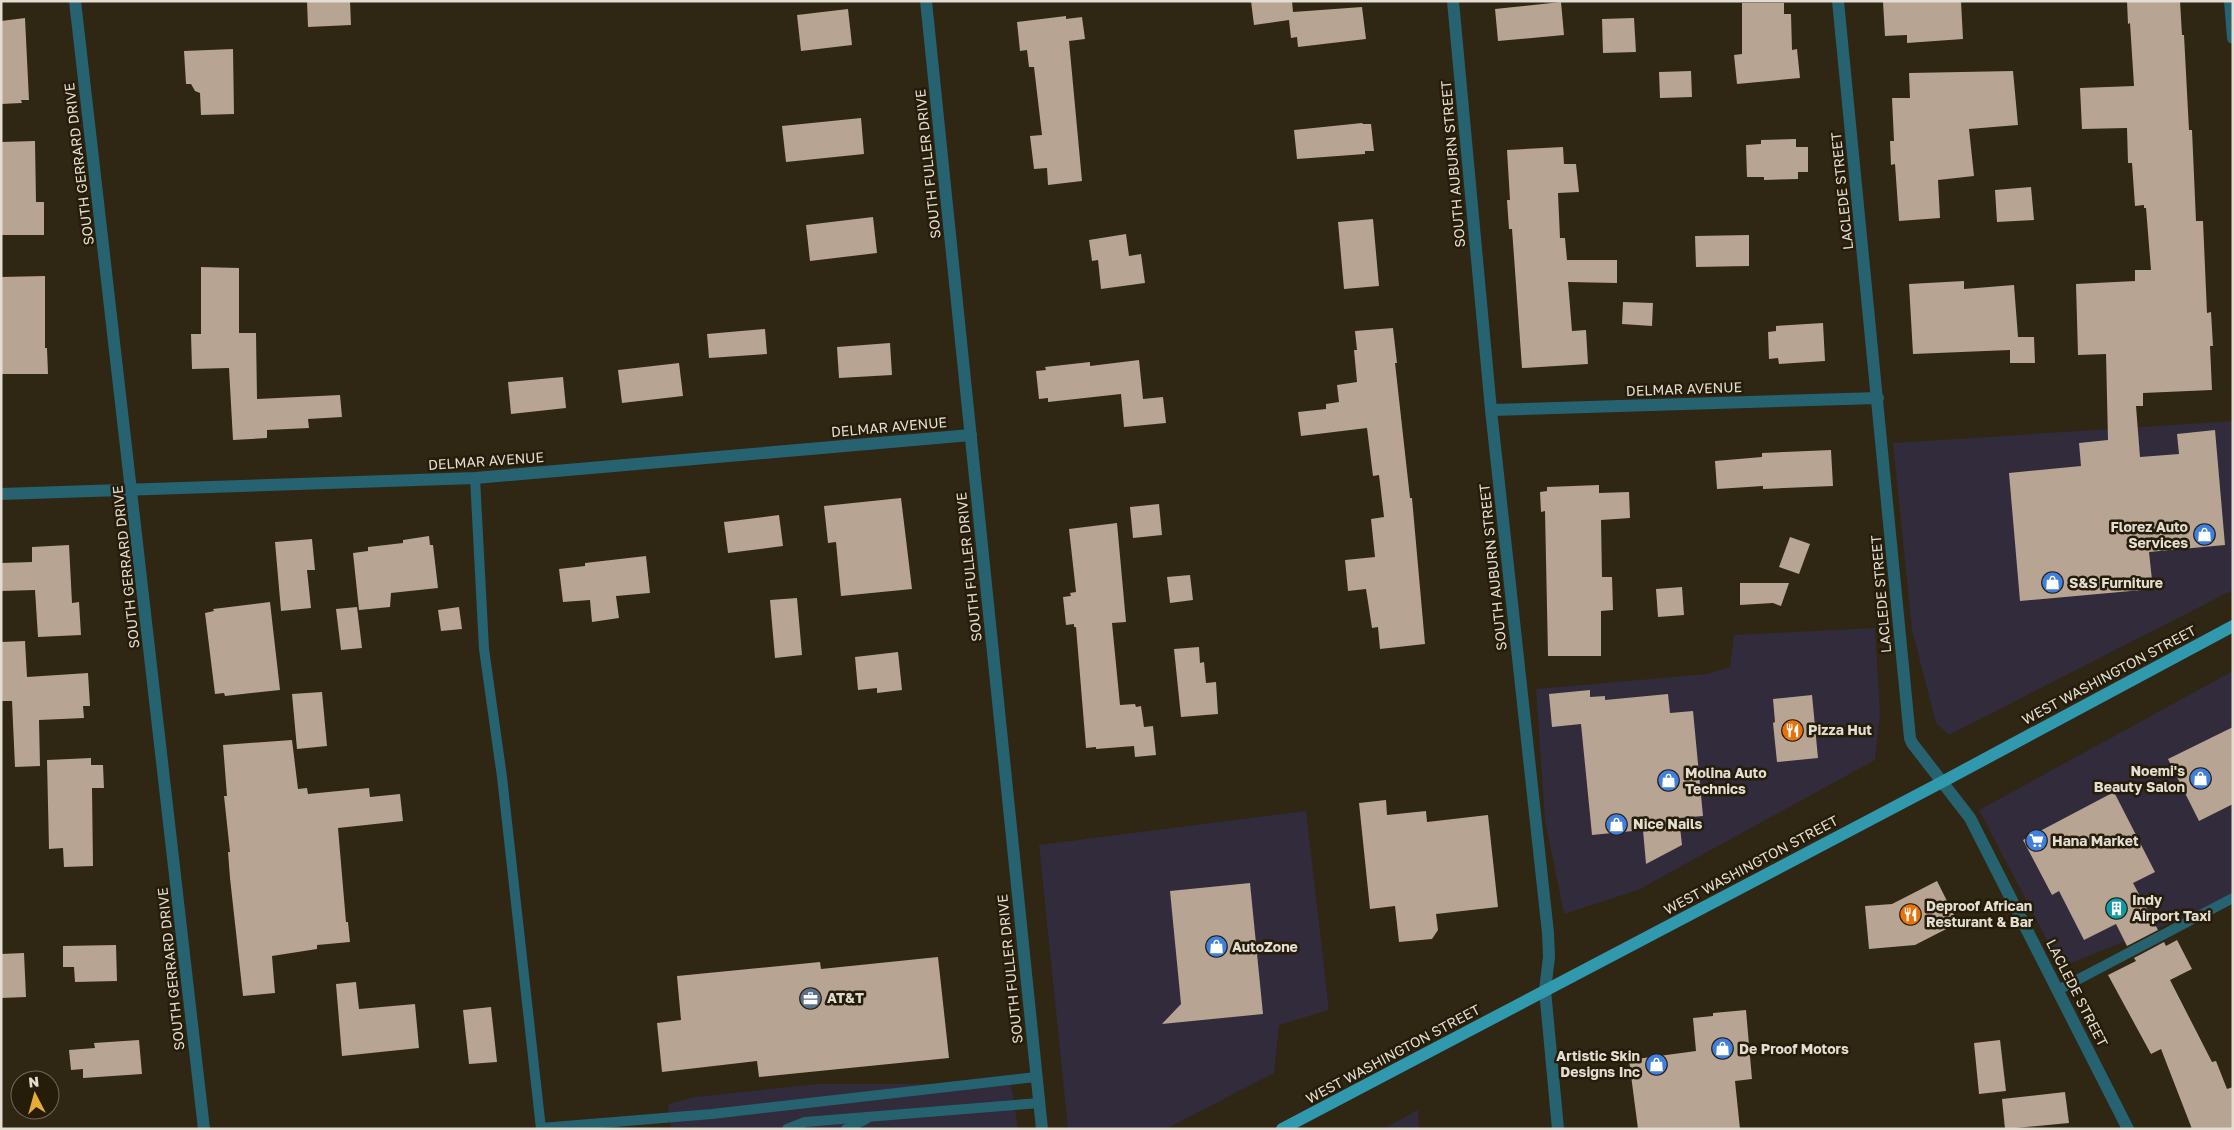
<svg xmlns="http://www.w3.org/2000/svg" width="2234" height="1130" viewBox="0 0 2234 1130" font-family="'Golos Text',sans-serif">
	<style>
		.commercial { fill: #312b3b }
		.building { fill: #b7a492 }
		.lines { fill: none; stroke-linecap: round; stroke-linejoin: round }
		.service { stroke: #26626f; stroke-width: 10 }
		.minor { stroke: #26626f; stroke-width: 12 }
		.primary { stroke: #3099ae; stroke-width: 12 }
		.labels { text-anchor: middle; stroke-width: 5; stroke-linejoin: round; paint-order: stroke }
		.street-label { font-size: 14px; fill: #e3ddd2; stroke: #251c0a }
		.poi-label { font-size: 14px; font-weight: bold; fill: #e3ddd2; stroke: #251c0a; text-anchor: start }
	</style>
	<rect width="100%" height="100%" fill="#2f2613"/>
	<g class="commercial">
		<path d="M 2233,421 L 2233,590 L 1949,735 L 1936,723 L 1912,630 L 1893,443 Z"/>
		<path d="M 1875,628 L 1880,713 L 1875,760 L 1638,890 L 1564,914 L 1545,820 L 1536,689 L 1707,674 L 1730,667 L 1734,635 Z"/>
		<path d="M 2233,671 L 2233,893 L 2201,911 L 2061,967 L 1979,810 Z"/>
		<path d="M 1306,811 L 1329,1010 L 1279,1025 L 1274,1073 L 1166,1129 L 1068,1129 L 1039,845 Z"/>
		<path d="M 817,1084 L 1011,1084 L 1018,1129 L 671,1129 L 668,1104 L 695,1097 Z"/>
		<path d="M 1418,1110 L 1419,1129 L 1383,1129 Z"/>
	</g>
	<g class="building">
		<path d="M 307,1 L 350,1 L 351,25 L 308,27 Z"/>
		<path d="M 1251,1 L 1292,1 L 1293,12 L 1362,7 L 1366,39 L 1298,47 L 1297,37 L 1291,38 L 1289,20 L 1254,25 Z"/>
		<path d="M 1907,1 L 1961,1 L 1963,39 L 1907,43 L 1907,35 L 1885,36 L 1883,2 Z"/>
		<path d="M 2127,1 L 2180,1 L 2182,35 L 2184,35 L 2189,130 L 2192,130 L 2196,221 L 2203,221 L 2207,313 L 2211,312 L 2213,346 L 2210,346 L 2212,390 L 2143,393 L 2143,406 L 2136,406 L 2140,457 L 2179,454 L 2177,434 L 2215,430 L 2225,545 L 2149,552 L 2153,589 L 2020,601 L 2009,473 L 2081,466 L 2079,443 L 2108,440 L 2106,354 L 2078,355 L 2076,284 L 2135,281 L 2135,270 L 2151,270 L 2146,208 L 2144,208 L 2144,205 L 2135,206 L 2132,163 L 2128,163 L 2127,128 L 2082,129 L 2080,88 L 2134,86 L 2130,23 L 2128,24 Z"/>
		<path d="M 1561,2 L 1564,35 L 1498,41 L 1495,9 Z"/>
		<path d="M 1742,3 L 1784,3 L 1784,14 L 1791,14 L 1792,50 L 1797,49 L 1800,78 L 1737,84 L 1734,55 L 1742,54 Z"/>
		<path d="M 848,9 L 852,45 L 801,51 L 797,15 Z"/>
		<path d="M 1066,16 L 1066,19 L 1082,17 L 1085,39 L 1069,41 L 1082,181 L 1048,185 L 1047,168 L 1034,169 L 1030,136 L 1042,135 L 1034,67 L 1029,67 L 1027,50 L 1020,51 L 1017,22 Z"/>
		<path d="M 25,18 L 29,100 L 21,100 L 22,103 L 1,104 L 1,21 Z"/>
		<path d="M 1634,18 L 1636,52 L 1603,53 L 1602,19 Z"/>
		<path d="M 233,49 L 234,114 L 201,115 L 200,93 L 195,91 L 191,84 L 186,84 L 184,51 Z"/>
		<path d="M 1691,71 L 1692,97 L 1660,98 L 1659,72 Z"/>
		<path d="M 2013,71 L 2018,125 L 1969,129 L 1974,176 L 1938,180 L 1940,218 L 1899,221 L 1895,164 L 1891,165 L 1890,141 L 1894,141 L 1892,98 L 1910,98 L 1909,73 Z"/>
		<path d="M 861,118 L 864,154 L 786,162 L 782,126 Z"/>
		<path d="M 1362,123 L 1363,124 L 1371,124 L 1374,151 L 1365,151 L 1365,154 L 1297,159 L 1294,130 Z"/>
		<path d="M 1796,139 L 1796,147 L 1808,147 L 1808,172 L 1798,172 L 1798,179 L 1764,180 L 1764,177 L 1747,177 L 1746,145 L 1761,144 L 1761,140 Z"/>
		<path d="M 35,141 L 36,202 L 44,202 L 44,235 L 1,235 L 1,142 Z"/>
		<path d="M 1563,147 L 1564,164 L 1576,164 L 1579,192 L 1558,193 L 1560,238 L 1565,238 L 1567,260 L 1617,260 L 1617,283 L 1568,282 L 1572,331 L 1586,330 L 1588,364 L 1522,368 L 1512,229 L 1509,229 L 1507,200 L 1510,200 L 1507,150 Z"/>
		<path d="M 2031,187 L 2034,220 L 1997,222 L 1995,190 Z"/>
		<path d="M 873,217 L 877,253 L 810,261 L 806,225 Z"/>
		<path d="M 1373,219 L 1379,286 L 1344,289 L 1338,222 Z"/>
		<path d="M 1126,234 L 1129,256 L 1141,254 L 1145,283 L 1101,289 L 1098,260 L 1092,261 L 1089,240 Z"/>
		<path d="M 1749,235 L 1749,266 L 1696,267 L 1695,236 Z"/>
		<path d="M 201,267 L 239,268 L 239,333 L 256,333 L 257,399 L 340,395 L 342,417 L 308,419 L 309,428 L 267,430 L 267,438 L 233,440 L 229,368 L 192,369 L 191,334 L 201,334 Z"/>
		<path d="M 45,276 L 45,348 L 47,348 L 48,374 L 1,374 L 1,277 Z"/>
		<path d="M 1964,281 L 1964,289 L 2014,285 L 2018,337 L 2034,337 L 2035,363 L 2010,363 L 2010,350 L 1913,354 L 1909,284 Z"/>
		<path d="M 1623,302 L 1653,303 L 1652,326 L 1622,324 Z"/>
		<path d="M 1823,323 L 1825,361 L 1779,364 L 1778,358 L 1769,359 L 1768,332 L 1776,331 L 1776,326 Z"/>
		<path d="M 1393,328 L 1397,363 L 1395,363 L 1410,498 L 1412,498 L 1425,644 L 1380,649 L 1378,627 L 1372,628 L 1366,589 L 1348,591 L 1345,560 L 1375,557 L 1371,519 L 1384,517 L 1379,475 L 1373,476 L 1367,428 L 1301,436 L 1298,412 L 1326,409 L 1326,404 L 1339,402 L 1337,385 L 1357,382 L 1354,350 L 1357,350 L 1355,331 Z"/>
		<path d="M 765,329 L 767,354 L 709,358 L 707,334 Z"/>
		<path d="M 890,343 L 892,375 L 839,378 L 837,347 Z"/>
		<path d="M 1139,360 L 1143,399 L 1163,397 L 1166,423 L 1124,427 L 1121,394 L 1048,402 L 1048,398 L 1039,399 L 1036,371 L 1046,370 L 1045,367 L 1090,362 L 1090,366 Z"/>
		<path d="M 679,363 L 683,396 L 622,403 L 618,370 Z"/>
		<path d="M 563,377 L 566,408 L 511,414 L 508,382 Z"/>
		<path d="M 1831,450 L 1833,486 L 1763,489 L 1763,486 L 1717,489 L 1715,461 L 1762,457 L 1762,453 Z"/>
		<path d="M 1599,485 L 1599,493 L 1629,492 L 1630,518 L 1601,520 L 1602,577 L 1612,577 L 1613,610 L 1601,611 L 1601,656 L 1548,656 L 1545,511 L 1541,512 L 1540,492 L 1547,491 L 1547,487 Z"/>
		<path d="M 901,498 L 912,589 L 841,596 L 836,542 L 828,543 L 824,506 Z"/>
		<path d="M 1159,504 L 1162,535 L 1133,538 L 1130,507 Z"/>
		<path d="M 779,515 L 783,546 L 728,553 L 724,522 Z"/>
		<path d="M 1117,523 L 1126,622 L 1112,623 L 1120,705 L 1135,704 L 1136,707 L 1141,706 L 1144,727 L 1153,726 L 1156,755 L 1135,757 L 1134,746 L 1096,749 L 1096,747 L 1086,748 L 1076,627 L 1074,627 L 1074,624 L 1066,625 L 1063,597 L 1071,596 L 1070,593 L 1076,592 L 1069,529 Z"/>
		<path d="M 429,536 L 430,545 L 433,545 L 438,588 L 391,593 L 390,607 L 359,610 L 353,553 L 368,551 L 368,547 L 403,543 L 403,540 Z"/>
		<path d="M 1790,537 L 1810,544 L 1799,574 L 1779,567 Z"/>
		<path d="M 312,539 L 315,570 L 307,570 L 311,608 L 281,611 L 275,542 Z"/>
		<path d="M 69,545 L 72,603 L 79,602 L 81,635 L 38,637 L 35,590 L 1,591 L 1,563 L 32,562 L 32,547 Z"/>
		<path d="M 646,556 L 650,593 L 616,596 L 619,618 L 592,622 L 590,600 L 563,602 L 559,569 L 585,566 L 585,563 Z"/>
		<path d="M 1190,575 L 1193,600 L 1170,603 L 1167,577 Z"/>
		<path d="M 1740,583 L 1789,583 L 1781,606 L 1773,603 L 1740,605 Z"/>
		<path d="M 1682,587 L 1684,615 L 1658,617 L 1656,589 Z"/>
		<path d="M 797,598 L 802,655 L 775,658 L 770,600 Z"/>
		<path d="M 270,602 L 280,690 L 225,696 L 224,693 L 215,694 L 205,613 L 214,611 L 213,609 Z"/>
		<path d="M 357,607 L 362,648 L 341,650 L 336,609 Z"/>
		<path d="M 459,607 L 462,629 L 441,631 L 438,610 Z"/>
		<path d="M 25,641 L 27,677 L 88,673 L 90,706 L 83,706 L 84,718 L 39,720 L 40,766 L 15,767 L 12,701 L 1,701 L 1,642 Z"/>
		<path d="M 1199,647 L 1200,663 L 1204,662 L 1206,683 L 1216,682 L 1218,714 L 1181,717 L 1174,649 Z"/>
		<path d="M 898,652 L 902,690 L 877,693 L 877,688 L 858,690 L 855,657 Z"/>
		<path d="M 1590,690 L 1590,697 L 1605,696 L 1605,700 L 1668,694 L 1670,713 L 1693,711 L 1703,816 L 1679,818 L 1682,845 L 1646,864 L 1643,830 L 1592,835 L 1581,724 L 1552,727 L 1549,694 Z"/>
		<path d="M 322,692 L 327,746 L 297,749 L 292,694 Z"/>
		<path d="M 1812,695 L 1818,758 L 1777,762 L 1773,723 L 1775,722 L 1773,699 Z"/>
		<path d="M 2233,727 L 2233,804 L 2199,821 L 2168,759 Z"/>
		<path d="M 292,740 L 298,789 L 307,788 L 308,794 L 369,788 L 370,797 L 400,794 L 403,821 L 338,828 L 346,922 L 348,922 L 350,942 L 317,945 L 317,949 L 272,956 L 275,993 L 243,996 L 230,878 L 228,852 L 230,852 L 224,796 L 227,796 L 223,745 Z"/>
		<path d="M 91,758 L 91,765 L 103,765 L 104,788 L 92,788 L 93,866 L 64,867 L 63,848 L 49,849 L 47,760 Z"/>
		<path d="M 2114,792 L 2155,872 L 2133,883 L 2158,930 L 2127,946 L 2116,924 L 2084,940 L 2059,891 L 2052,895 L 2023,840 Z"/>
		<path d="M 1386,800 L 1387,815 L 1426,811 L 1427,822 L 1488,815 L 1498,907 L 1436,914 L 1438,930 L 1432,939 L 1399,942 L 1395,906 L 1370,909 L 1359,803 Z"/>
		<path d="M 1937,881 L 1958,923 L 1915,945 L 1869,949 L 1865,906 L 1892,904 Z"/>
		<path d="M 1250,883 L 1263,1014 L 1162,1024 L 1181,1004 L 1170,891 Z"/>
		<path d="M 2177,940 L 2192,969 L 2170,980 L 2212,1062 L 2216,1061 L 2227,1089 L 2233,1087 L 2233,1129 L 2192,1129 L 2161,1049 L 2151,1054 L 2108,975 L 2136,961 L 2134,958 L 2164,942 L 2166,946 Z"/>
		<path d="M 116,945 L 117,981 L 75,982 L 74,967 L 63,967 L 63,946 Z"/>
		<path d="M 24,953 L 26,997 L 1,998 L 1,954 Z"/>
		<path d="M 938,957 L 949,1058 L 759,1077 L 757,1061 L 662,1072 L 657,1023 L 681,1020 L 677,976 L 820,962 L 821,969 Z"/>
		<path d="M 356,982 L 359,1009 L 415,1004 L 419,1048 L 342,1056 L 336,984 Z"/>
		<path d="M 491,1007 L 497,1062 L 469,1064 L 463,1010 Z"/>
		<path d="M 1746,1010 L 1752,1079 L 1735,1081 L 1740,1129 L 1638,1129 L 1629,1060 L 1696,1051 L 1693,1018 L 1713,1016 L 1713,1013 Z"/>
		<path d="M 139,1040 L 142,1074 L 83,1078 L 83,1069 L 71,1070 L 69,1050 L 95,1048 L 94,1043 Z"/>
		<path d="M 2000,1040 L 2006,1091 L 1979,1094 L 1974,1043 Z"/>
		<path d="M 2065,1092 L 2069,1123 L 2005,1129 L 2002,1099 Z"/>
	</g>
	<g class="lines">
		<g class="service">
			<path d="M 475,478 L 484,649 L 502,777 L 541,1129"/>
			<path d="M 2058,990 L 2233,898"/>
			<path d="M 541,1128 L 712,1114 L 1036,1077"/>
			<path d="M 787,1129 L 805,1122 L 1039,1103"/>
			<path d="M 846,1129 L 866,1119"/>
		</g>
		<g class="minor">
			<path d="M 75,1 L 204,1129"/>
			<path d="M 926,1 L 1042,1129"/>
			<path d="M 1453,1 L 1491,410 L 1548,933 L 1549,957 L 1545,990 L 1558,1129"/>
			<path d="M 1838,1 L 1910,738 L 1912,743 L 1970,818 L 2128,1129"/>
			<path d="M 2230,1 L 2233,38"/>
			<path d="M 1491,410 L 1878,398"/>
			<path d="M 1,494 L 475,478 L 971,435"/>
		</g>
		<path class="primary" d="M 1282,1129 L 1942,782 L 2233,626"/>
	</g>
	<defs>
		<symbol id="shop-disc" viewBox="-11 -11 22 22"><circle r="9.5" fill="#3f7fe0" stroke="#251c0a"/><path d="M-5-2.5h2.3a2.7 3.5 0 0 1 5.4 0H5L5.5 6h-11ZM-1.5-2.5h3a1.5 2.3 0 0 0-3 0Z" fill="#fff"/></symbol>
		<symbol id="restaurant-disc" viewBox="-11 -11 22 22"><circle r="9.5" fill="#e8710a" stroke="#251c0a"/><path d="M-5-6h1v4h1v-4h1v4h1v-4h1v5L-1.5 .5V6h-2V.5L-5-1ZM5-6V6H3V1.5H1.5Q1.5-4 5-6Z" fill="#fff"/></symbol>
		<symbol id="supermarket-disc" viewBox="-11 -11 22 22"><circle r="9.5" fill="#3f7fe0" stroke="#251c0a"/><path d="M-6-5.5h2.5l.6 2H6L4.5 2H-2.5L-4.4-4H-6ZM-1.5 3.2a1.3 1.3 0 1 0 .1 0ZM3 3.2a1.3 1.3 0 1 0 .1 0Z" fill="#fff"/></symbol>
		<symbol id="building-disc" viewBox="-11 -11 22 22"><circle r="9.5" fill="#0f9aa8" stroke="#251c0a"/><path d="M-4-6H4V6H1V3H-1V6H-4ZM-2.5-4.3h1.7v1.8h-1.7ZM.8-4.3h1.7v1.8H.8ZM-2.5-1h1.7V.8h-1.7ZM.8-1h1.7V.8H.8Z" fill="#fff"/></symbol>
		<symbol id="office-disc" viewBox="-11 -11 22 22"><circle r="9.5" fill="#5c6f8a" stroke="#251c0a"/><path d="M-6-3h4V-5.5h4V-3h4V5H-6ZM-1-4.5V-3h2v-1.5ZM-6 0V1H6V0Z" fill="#fff"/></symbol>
	</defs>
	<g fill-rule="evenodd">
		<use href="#shop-disc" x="2192" y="522" width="25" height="25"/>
		<use href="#shop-disc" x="2040" y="570" width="25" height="25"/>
		<use href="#restaurant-disc" x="1780" y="718" width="25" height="25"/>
		<use href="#shop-disc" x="2188" y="766" width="25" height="25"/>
		<use href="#shop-disc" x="1656" y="768" width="25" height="25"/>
		<use href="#shop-disc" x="1604" y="812" width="25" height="25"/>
		<use href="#supermarket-disc" x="2024" y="828" width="25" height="25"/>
		<use href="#building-disc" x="2104" y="896" width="25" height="25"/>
		<use href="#restaurant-disc" x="1898" y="902" width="25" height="25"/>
		<use href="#shop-disc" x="1204" y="934" width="25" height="25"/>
		<use href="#office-disc" x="798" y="986" width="25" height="25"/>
		<use href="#shop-disc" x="1710" y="1036" width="25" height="25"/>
		<use href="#shop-disc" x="1644" y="1052" width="25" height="25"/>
	</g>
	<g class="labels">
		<g class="street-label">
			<text transform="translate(79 164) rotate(-97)" y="5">SOUTH GERRARD DRIVE</text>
			<text transform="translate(928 164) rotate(-96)" y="5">SOUTH FULLER DRIVE</text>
			<text transform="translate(1453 164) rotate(-95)" y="5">SOUTH AUBURN STREET</text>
			<text transform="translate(1842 191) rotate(-96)" y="5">LACLEDE STREET</text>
			<text transform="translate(1684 389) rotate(-2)" y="5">DELMAR AVENUE</text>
			<text transform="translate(889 427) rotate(-5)" y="5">DELMAR AVENUE</text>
			<text transform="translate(486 461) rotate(-4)" y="5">DELMAR AVENUE</text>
			<text transform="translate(126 567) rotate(-96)" y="5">SOUTH GERRARD DRIVE</text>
			<text transform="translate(969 567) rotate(-96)" y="5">SOUTH FULLER DRIVE</text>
			<text transform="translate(1493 567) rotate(-96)" y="5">SOUTH AUBURN STREET</text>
			<text transform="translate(1881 594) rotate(-95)" y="5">LACLEDE STREET</text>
			<text transform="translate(2109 675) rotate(-28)" y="5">WEST WASHINGTON STREET</text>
			<text transform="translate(1751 865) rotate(-28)" y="5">WEST WASHINGTON STREET</text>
			<text transform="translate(171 969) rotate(-96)" y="5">SOUTH GERRARD DRIVE</text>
			<text transform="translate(1010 969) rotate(-96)" y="5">SOUTH FULLER DRIVE</text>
			<text transform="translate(2077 993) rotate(63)" y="5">LACLEDE STREET</text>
			<text transform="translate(1393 1054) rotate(-28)" y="5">WEST WASHINGTON STREET</text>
		</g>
		<g class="poi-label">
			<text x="2188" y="532" text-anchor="end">Florez Auto<tspan x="2188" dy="16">Services</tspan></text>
			<text x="2069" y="588">S&amp;S Furniture</text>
			<text x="1808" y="735">Pizza Hut</text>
			<text x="2185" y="776" text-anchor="end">Noemi's<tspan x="2185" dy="16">Beauty Salon</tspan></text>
			<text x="1685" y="778">Molina Auto<tspan x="1685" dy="16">Technics</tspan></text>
			<text x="1633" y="829">Nice Nails</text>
			<text x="2052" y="846">Hana Market</text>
			<text x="2132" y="905">Indy<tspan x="2132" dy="16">Airport Taxi</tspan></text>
			<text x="1926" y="911">Deproof African<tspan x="1926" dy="16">Resturant &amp; Bar</tspan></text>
			<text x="1232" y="952">AutoZone</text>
			<text x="827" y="1003">AT&amp;T</text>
			<text x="1739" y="1054">De Proof Motors</text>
			<text x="1640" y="1061" text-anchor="end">Artistic Skin<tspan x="1640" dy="16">Designs Inc</tspan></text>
		</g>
	</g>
	<rect width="2234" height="1130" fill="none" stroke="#e3ddd2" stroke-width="5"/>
	<g transform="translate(35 1095) rotate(354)"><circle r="24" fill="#251c0a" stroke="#71695a"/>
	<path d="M0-4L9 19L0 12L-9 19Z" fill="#e8ab37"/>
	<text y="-8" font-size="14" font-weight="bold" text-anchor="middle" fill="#e3ddd2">N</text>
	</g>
</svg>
